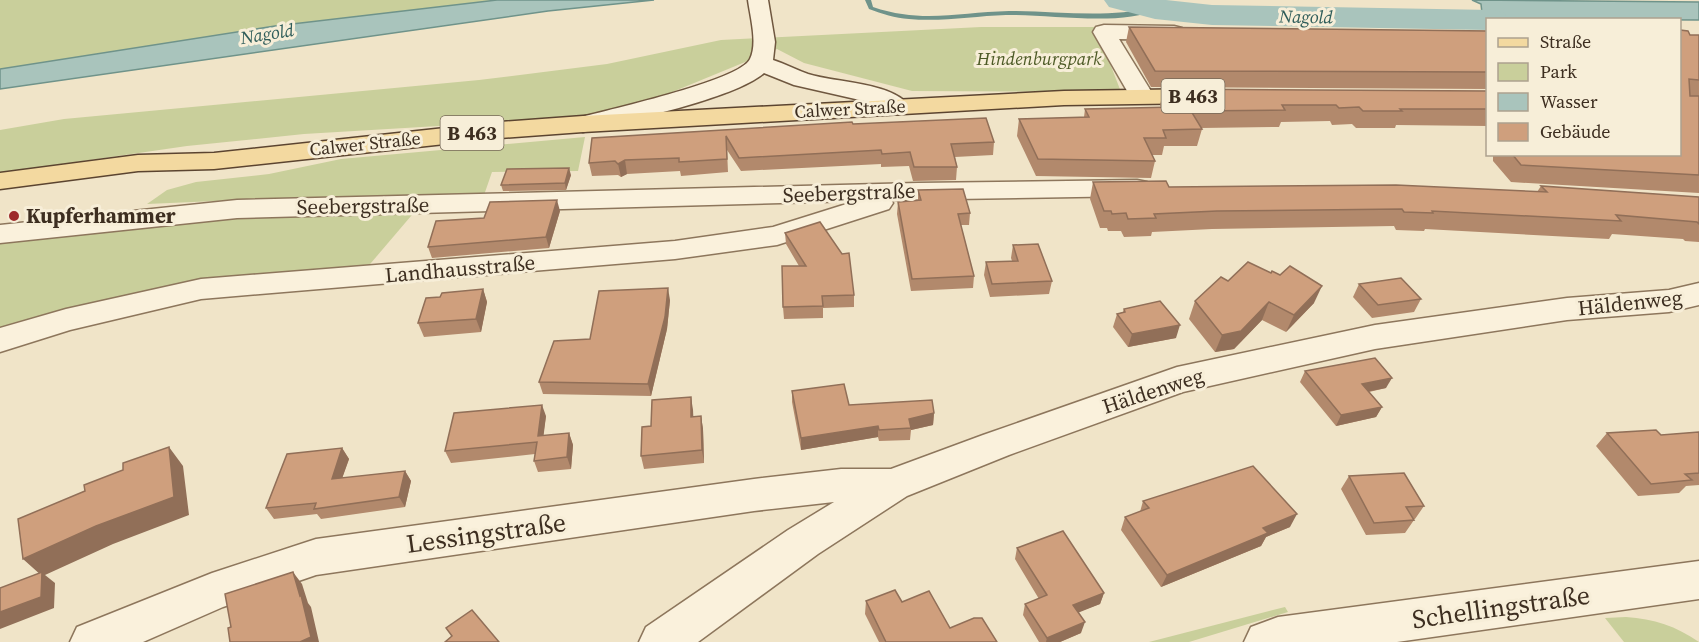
<svg xmlns="http://www.w3.org/2000/svg" width="1699" height="642" viewBox="0 0 1699 642" font-family="'Source Serif 4',serif">
	<style>
		.green { fill: #c9cf9b }
		.water { fill: #a9c4bc; stroke: #6f938a; stroke-width: 1.5 }
		.lines { fill: none; stroke-linecap: round; stroke-linejoin: round }
		.stream { fill: #6f938a; fill-rule: evenodd }
		.river { fill: #a9c4bc; fill-rule: evenodd }
		.street-casing { stroke: #8d765c; stroke-width: 3 }
		.secondary-casing { stroke: #6f573f; stroke-width: 3 }
		.primary-casing { stroke: #5b4430; stroke-width: 3 }
		.street { fill: #faf1dc; fill-rule: evenodd }
		.secondary { fill: #faf1dc; fill-rule: evenodd }
		.primary { fill: #f3d9a0; fill-rule: evenodd }
		.wall { fill: #b2896c }
		.shaded-wall { fill: #916f58 }
		.building { fill: #cf9f7d; stroke: #916f58; stroke-width: 1.5 }
		.poi-dot { fill: #9e2a2b; stroke: #f7eed8; stroke-width: 2 }
		.labels { text-anchor: middle; stroke-width: 6; stroke-linejoin: round; paint-order: stroke }
		.far-water-label { font-size: 18px; font-style: italic; fill: #2f5d5a; stroke: #f7eed8 }
		.far-park-label { font-size: 18px; font-style: italic; fill: #4d5a26; stroke: #f7eed8 }
		.far-street-label { font-size: 18px; fill: #3d2e20; stroke: #f7eed8 }
		.shield { fill: #f7eed8; stroke: #756857; stroke-width: 1.5 }
		.shield-label { font-size: 20px; font-weight: bold; fill: #3d2e20 }
		.street-label { font-size: 21px; fill: #3d2e20; stroke: #f7eed8 }
		.poi-label { font-size: 21px; font-weight: bold; fill: #3d2e20; stroke: #f7eed8; text-anchor: start }
		.near-street-label { font-size: 26px; fill: #3d2e20; stroke: #f7eed8 }
	</style>
	<rect width="100%" height="100%" fill="#f0e4c8"/>
	<g class="green">
		<path d="M 0,0 L 497,0 L 275,26 L 0,69 Z"/>
		<path d="M 981,27 L 1096,27 L 1121,92 L 912,91 L 804,63 L 777,49 L 665,95 L 588,117 L 304,134 L 187,146 L 0,173 L 0,130 L 64,119 L 479,80 L 607,64 L 721,40 Z"/>
		<path d="M 585,137 L 578,171 L 492,172 L 483,198 L 286,198 L 147,204 L 167,190 L 196,182 L 269,174 L 341,159 Z"/>
		<path d="M 417,209 L 365,270 L 0,332 L 0,242 L 197,218 Z"/>
		<path d="M 1285,607 L 1288,612 L 1189,642 L 1149,642 Z"/>
		<path d="M 1626,617 C 1654,619 1676,626 1699,642 L 1624,642 L 1605,618 Z"/>
	</g>
	<g class="water">
		<path d="M 497,0 L 654,0 L 548,11 L 0,89 L 0,69 L 275,26 Z"/>
		<path d="M 1472,0 L 1699,2 L 1699,20 L 1489,19 L 1482,13 L 1481,4 Z"/>
	</g>
	<g class="lines">
		<path class="stream" d="M 865,0 L 871,0 L 873,7 C 923,24 960,12 1009,11 C 1059,11 1106,19 1155,7 L 1158,9 C 1122,27 1048,14 1006,15 C 974,16 942,22 909,19 C 895,18 882,14 869,9 Z"/>
		<path class="river" d="M 1104,0 L 1166,0 L 1212,5 L 1492,10 L 1504,13 L 1509,20 L 1488,20 L 1488,30 L 1212,25 L 1155,19 L 1109,7 Z"/>
		<defs>
			<g id="street">
				<path d="M 1104,25 L 1174,26 L 1182,28 L 1185,33 L 1182,38 L 1174,40 L 1119,39 L 1154,96 L 1151,101 L 1142,103 L 1133,101 L 1130,96 L 1093,32 L 1096,27 Z"/>
				<path d="M 1137,180 L 1147,182 L 1151,188 L 1147,194 L 1137,196 L 891,200 L 893,203 L 889,209 L 777,245 L 675,259 L 201,299 L 70,330 L 0,352 L 0,328 L 66,309 L 201,279 L 675,241 L 773,227 L 856,201 L 237,218 L 0,243 L 0,225 L 237,200 L 918,183 Z"/>
				<path d="M 1699,283 L 1699,305 L 1669,312 L 1567,320 L 1375,349 L 1183,392 L 1009,455 L 907,496 L 818,554 L 698,642 L 639,642 L 646,627 L 788,530 L 834,502 L 754,511 L 316,575 L 223,607 L 143,642 L 70,642 L 77,627 L 212,573 L 316,539 L 754,479 L 841,469 L 891,469 L 983,435 L 1177,367 L 1375,325 L 1567,298 L 1669,290 Z"/>
				<path d="M 1699,561 L 1699,599 L 1397,642 L 1244,642 L 1251,627 L 1278,617 Z"/>
			</g>
			<path id="secondary" d="M 748,0 L 768,0 L 775,42 L 773,60 C 785,64 797,70 808,74 C 836,83 893,82 910,107 L 907,112 L 898,114 L 889,112 L 873,103 L 794,85 L 764,73 C 734,99 625,121 583,132 L 574,129 L 570,124 L 574,119 C 602,111 740,81 750,59 C 758,43 750,16 748,0 Z"/>
			<path id="primary" d="M 1206,89 L 1215,91 L 1218,96 L 1215,101 L 1206,103 L 1064,105 L 583,132 L 500,138 L 214,169 L 138,171 L 0,189 L 0,173 L 138,155 L 214,153 L 500,122 L 583,116 L 1064,91 Z"/>
		</defs>
		<use href="#street" class="street-casing"/>
		<use href="#secondary" class="secondary-casing"/>
		<use href="#primary" class="primary-casing"/>
		<use href="#street" class="street"/>
		<use href="#secondary" class="secondary"/>
		<use href="#primary" class="primary"/>
	</g>
	<g class="wall">
		<path d="M 1129,27 L 1488,31 L 1488,89 L 1151,87 L 1126,42 Z"/>
		<path d="M 1690,35 L 1699,35 L 1699,193 L 1511,182 L 1493,161 L 1493,154 L 1680,154 Z"/>
		<path d="M 1164,89 L 1488,91 L 1488,126 L 1396,125 L 1395,128 L 1356,128 L 1352,124 L 1332,125 L 1330,121 L 1281,122 L 1279,127 L 1201,128 L 1202,129 L 1197,146 L 1164,146 L 1162,155 L 1152,155 L 1155,161 L 1151,178 L 1036,176 L 1017,136 L 1019,119 L 1084,117 L 1085,109 L 1161,108 L 1160,105 Z"/>
		<path d="M 853,124 L 994,142 L 993,155 L 955,157 L 957,167 L 956,180 L 913,181 L 909,166 L 881,167 L 881,164 L 741,171 L 727,150 L 728,172 L 681,176 L 680,171 L 627,174 L 621,177 L 618,175 L 592,176 L 589,163 L 592,138 Z"/>
		<path d="M 571,175 L 566,190 L 503,191 L 501,185 Z"/>
		<path d="M 1093,182 L 1169,187 L 1537,192 L 1541,186 L 1699,197 L 1699,242 L 1685,241 L 1683,239 L 1612,234 L 1609,239 L 1425,229 L 1424,231 L 1396,230 L 1394,226 L 1212,229 L 1152,232 L 1151,236 L 1124,237 L 1121,231 L 1108,231 L 1107,228 L 1100,228 L 1090,199 Z"/>
		<path d="M 918,190 L 970,213 L 969,225 L 961,225 L 974,276 L 973,288 L 911,291 L 897,214 L 898,202 L 918,201 Z"/>
		<path d="M 560,211 L 549,248 L 432,258 L 428,247 Z"/>
		<path d="M 785,233 L 854,295 L 854,307 L 823,308 L 823,318 L 784,319 L 783,307 L 799,266 L 786,244 Z"/>
		<path d="M 1013,245 L 1052,281 L 1049,294 L 990,297 L 984,275 L 986,262 L 1012,261 L 1011,258 Z"/>
		<path d="M 1359,284 L 1421,299 L 1414,312 L 1372,318 L 1353,297 Z"/>
		<path d="M 483,289 L 487,302 L 481,332 L 424,337 L 418,323 L 440,297 Z"/>
		<path d="M 670,300 L 667,329 L 651,396 L 543,394 L 539,382 L 590,339 Z"/>
		<path d="M 1195,301 L 1314,303 L 1286,332 L 1262,320 L 1234,349 L 1215,352 L 1189,319 Z"/>
		<path d="M 1124,309 L 1176,338 L 1128,347 L 1113,327 L 1117,314 L 1123,312 Z"/>
		<path d="M 1305,371 L 1386,388 L 1369,392 L 1382,407 L 1376,417 L 1336,426 L 1300,382 Z"/>
		<path d="M 792,391 L 849,405 L 934,413 L 933,425 L 911,430 L 910,440 L 879,441 L 878,437 L 801,450 L 792,402 Z"/>
		<path d="M 691,397 L 693,417 L 701,416 L 703,429 L 704,463 L 644,469 L 641,456 L 651,426 Z"/>
		<path d="M 546,416 L 543,436 L 569,433 L 573,445 L 571,469 L 538,472 L 534,461 L 535,454 L 451,463 L 445,451 Z"/>
		<path d="M 1699,432 L 1699,485 L 1686,486 L 1679,493 L 1638,496 L 1596,446 L 1607,433 L 1661,435 Z"/>
		<path d="M 342,448 L 349,459 L 342,478 L 405,471 L 411,481 L 405,507 L 321,519 L 317,514 L 274,519 L 266,508 Z"/>
		<path d="M 1349,476 L 1424,506 L 1415,519 L 1413,519 L 1414,520 L 1405,533 L 1366,535 L 1341,489 Z"/>
		<path d="M 1143,501 L 1290,527 L 1266,537 L 1261,546 L 1161,587 L 1121,530 L 1125,517 L 1140,512 Z"/>
		<path d="M 1017,548 L 1104,593 L 1100,604 L 1078,612 L 1081,633 L 1060,642 L 1039,642 L 1023,615 L 1025,604 L 1039,599 L 1015,559 Z"/>
		<path d="M 866,601 L 950,628 L 997,642 L 879,642 L 865,614 Z"/>
	</g>
	<g class="shaded-wall">
		<path d="M 625,160 L 627,174 L 621,177 L 618,164 Z"/>
		<path d="M 569,168 L 571,175 L 566,190 L 565,183 Z"/>
		<path d="M 557,200 L 560,211 L 549,248 L 546,237 Z"/>
		<path d="M 1322,286 L 1314,303 L 1286,332 L 1294,315 Z"/>
		<path d="M 668,288 L 670,300 L 667,329 L 651,396 L 648,384 Z"/>
		<path d="M 483,289 L 487,302 L 481,332 L 476,319 Z"/>
		<path d="M 1269,302 L 1262,320 L 1234,349 L 1215,352 L 1222,335 Z"/>
		<path d="M 1180,325 L 1176,338 L 1128,347 L 1132,334 Z"/>
		<path d="M 1392,378 L 1386,388 L 1356,394 L 1362,384 Z"/>
		<path d="M 691,397 L 693,410 L 694,430 L 691,417 Z"/>
		<path d="M 542,405 L 546,416 L 542,448 L 538,436 Z"/>
		<path d="M 1382,407 L 1376,417 L 1336,426 L 1341,415 Z"/>
		<path d="M 934,413 L 933,425 L 911,430 L 909,419 Z"/>
		<path d="M 701,416 L 703,429 L 704,463 L 702,450 Z"/>
		<path d="M 878,426 L 878,437 L 801,450 L 801,438 Z"/>
		<path d="M 569,433 L 573,445 L 571,469 L 567,457 Z"/>
		<path d="M 169,447 L 183,466 L 189,515 L 113,544 L 45,575 L 55,583 L 54,608 L 0,629 L 0,612 L 42,576 L 23,559 Z"/>
		<path d="M 342,448 L 349,459 L 338,490 L 332,479 Z"/>
		<path d="M 405,471 L 411,481 L 405,507 L 399,497 Z"/>
		<path d="M 1297,514 L 1290,527 L 1266,537 L 1261,546 L 1161,587 L 1167,575 L 1263,528 Z"/>
		<path d="M 293,572 L 302,584 L 308,603 L 311,607 L 319,642 L 300,642 L 300,596 Z"/>
		<path d="M 1104,593 L 1100,604 L 1070,616 L 1073,605 Z"/>
		<path d="M 1085,622 L 1081,633 L 1060,642 L 1046,642 L 1047,638 Z"/>
	</g>
	<g class="building">
		<path d="M 1129,27 L 1488,31 L 1488,72 L 1155,71 Z"/>
		<path d="M 1680,30 L 1688,31 L 1690,35 L 1699,35 L 1699,80 L 1689,79 L 1690,96 L 1699,96 L 1699,175 L 1521,165 L 1512,154 L 1680,154 Z"/>
		<path d="M 1164,89 L 1488,91 L 1488,109 L 1400,109 L 1402,111 L 1363,111 L 1359,107 L 1339,108 L 1336,105 L 1282,105 L 1285,110 L 1191,111 L 1202,129 L 1163,130 L 1166,138 L 1144,138 L 1155,161 L 1038,159 L 1019,119 L 1089,117 L 1085,109 L 1174,107 Z"/>
		<path d="M 986,118 L 994,142 L 951,144 L 957,167 L 914,167 L 910,152 L 882,154 L 881,150 L 739,158 L 726,136 L 727,159 L 679,162 L 679,158 L 625,160 L 618,164 L 615,161 L 589,163 L 592,138 L 852,122 L 853,124 Z"/>
		<path d="M 569,168 L 565,183 L 501,185 L 507,169 Z"/>
		<path d="M 1166,181 L 1169,187 L 1396,185 L 1547,192 L 1541,186 L 1699,197 L 1699,224 L 1697,222 L 1616,215 L 1621,221 L 1432,211 L 1433,213 L 1404,212 L 1402,209 L 1217,211 L 1154,214 L 1156,218 L 1128,219 L 1126,213 L 1112,214 L 1111,211 L 1104,211 L 1093,182 Z"/>
		<path d="M 963,189 L 970,213 L 958,214 L 974,276 L 912,279 L 898,202 L 921,200 L 918,190 Z"/>
		<path d="M 557,200 L 546,237 L 428,247 L 436,221 L 484,218 L 490,202 Z"/>
		<path d="M 820,222 L 842,254 L 849,253 L 854,295 L 822,296 L 823,306 L 783,307 L 782,266 L 806,266 L 785,233 Z"/>
		<path d="M 1038,244 L 1052,281 L 992,284 L 986,262 L 1018,261 L 1013,245 Z"/>
		<path d="M 1248,262 L 1271,273 L 1272,271 L 1280,275 L 1290,266 L 1322,286 L 1294,315 L 1269,302 L 1241,331 L 1222,335 L 1195,301 L 1221,277 L 1228,281 Z"/>
		<path d="M 1401,278 L 1421,299 L 1378,305 L 1359,284 Z"/>
		<path d="M 668,288 L 665,317 L 648,384 L 539,382 L 554,341 L 590,339 L 599,291 Z"/>
		<path d="M 483,289 L 476,319 L 418,323 L 426,298 L 440,297 L 442,293 Z"/>
		<path d="M 1160,301 L 1180,325 L 1132,334 L 1117,314 L 1125,312 L 1124,309 Z"/>
		<path d="M 1375,358 L 1392,378 L 1362,384 L 1382,407 L 1341,415 L 1305,371 Z"/>
		<path d="M 844,384 L 849,405 L 932,400 L 934,413 L 909,419 L 911,428 L 879,430 L 878,426 L 801,438 L 792,391 Z"/>
		<path d="M 691,397 L 691,417 L 701,416 L 702,450 L 641,456 L 642,427 L 651,426 L 652,400 Z"/>
		<path d="M 542,405 L 538,436 L 569,433 L 567,457 L 534,461 L 537,442 L 445,451 L 454,413 Z"/>
		<path d="M 1656,430 L 1661,435 L 1699,432 L 1699,473 L 1685,474 L 1692,480 L 1651,484 L 1607,433 Z"/>
		<path d="M 169,447 L 174,497 L 96,526 L 23,559 L 18,519 L 85,491 L 84,485 L 123,470 L 123,463 Z"/>
		<path d="M 342,448 L 332,479 L 405,471 L 399,497 L 314,509 L 316,503 L 266,508 L 287,454 Z"/>
		<path d="M 1253,466 L 1297,514 L 1263,528 L 1268,533 L 1167,575 L 1125,517 L 1149,508 L 1143,501 Z"/>
		<path d="M 1404,473 L 1424,506 L 1406,507 L 1414,520 L 1374,523 L 1349,476 Z"/>
		<path d="M 1063,531 L 1104,593 L 1073,605 L 1085,622 L 1047,638 L 1025,604 L 1047,595 L 1017,548 Z"/>
		<path d="M 42,572 L 41,597 L 0,612 L 0,588 Z"/>
		<path d="M 293,572 L 300,596 L 301,595 L 311,637 L 300,642 L 230,642 L 228,628 L 231,627 L 225,594 Z"/>
		<path d="M 895,590 L 902,602 L 929,591 L 950,628 L 974,618 L 982,618 L 997,642 L 886,642 L 866,601 Z"/>
		<path d="M 472,610 L 499,642 L 445,642 L 452,636 L 446,628 Z"/>
	</g>
	<circle class="poi-dot" cx="14" cy="216" r="6"/>
	<g class="labels">
		<g class="far-water-label">
			<text transform="translate(1306 17) rotate(1)" y="6">Nagold</text>
			<text transform="translate(267 34) rotate(-9)" y="6">Nagold</text>
		</g>
		<g class="far-park-label">
			<text x="1039" y="65">Hindenburgpark</text>
		</g>
		<g class="far-street-label">
			<text transform="translate(850 109) rotate(-3)" y="6">Calwer Straße</text>
			<text transform="translate(365 144) rotate(-6)" y="6">Calwer Straße</text>
		</g>
		<g class="shield">
			<rect x="1161.5" y="79" width="63" height="34" rx="4.5"/>
			<rect x="440.5" y="116" width="63" height="34" rx="4.5"/>
		</g>
		<g class="shield-label">
			<text x="1193" y="103">B 463</text>
			<text x="472" y="140">B 463</text>
		</g>
		<g class="street-label">
			<text transform="translate(849 193) rotate(-2)" y="7">Seebergstraße</text>
			<text transform="translate(363 206) rotate(-1)" y="7">Seebergstraße</text>
			<text transform="translate(460 269) rotate(-5)" y="7">Landhausstraße</text>
			<text transform="translate(1630 303) rotate(-6)" y="7">Häldenweg</text>
			<text transform="translate(1153 391) rotate(-18)" y="7">Häldenweg</text>
		</g>
		<g class="poi-label">
			<text x="26" y="223">Kupferhammer</text>
		</g>
		<g class="near-street-label">
			<text transform="translate(486 533) rotate(-8)" y="9">Lessingstraße</text>
			<text transform="translate(1501 607) rotate(-8)" y="9">Schellingstraße</text>
		</g>
	</g>
	<rect x="1486" y="18" width="195" height="138" fill="#f7eed8" stroke="#ada18e" stroke-width="1.5"/>
	<rect x="1498" y="38" width="30" height="9" fill="#f3d9a0" stroke="#ada18e" stroke-width="1.5"/>
	<text x="1540" y="48" font-size="18" fill="#3d2e20">Straße</text>
	<rect x="1498" y="63" width="30" height="18" fill="#c9cf9b" stroke="#ada18e" stroke-width="1.5"/>
	<text x="1540" y="78" font-size="18" fill="#3d2e20">Park</text>
	<rect x="1498" y="93" width="30" height="18" fill="#a9c4bc" stroke="#ada18e" stroke-width="1.5"/>
	<text x="1540" y="108" font-size="18" fill="#3d2e20">Wasser</text>
	<rect x="1498" y="123" width="30" height="18" fill="#cf9f7d" stroke="#ada18e" stroke-width="1.5"/>
	<text x="1540" y="138" font-size="18" fill="#3d2e20">Gebäude</text>
</svg>
